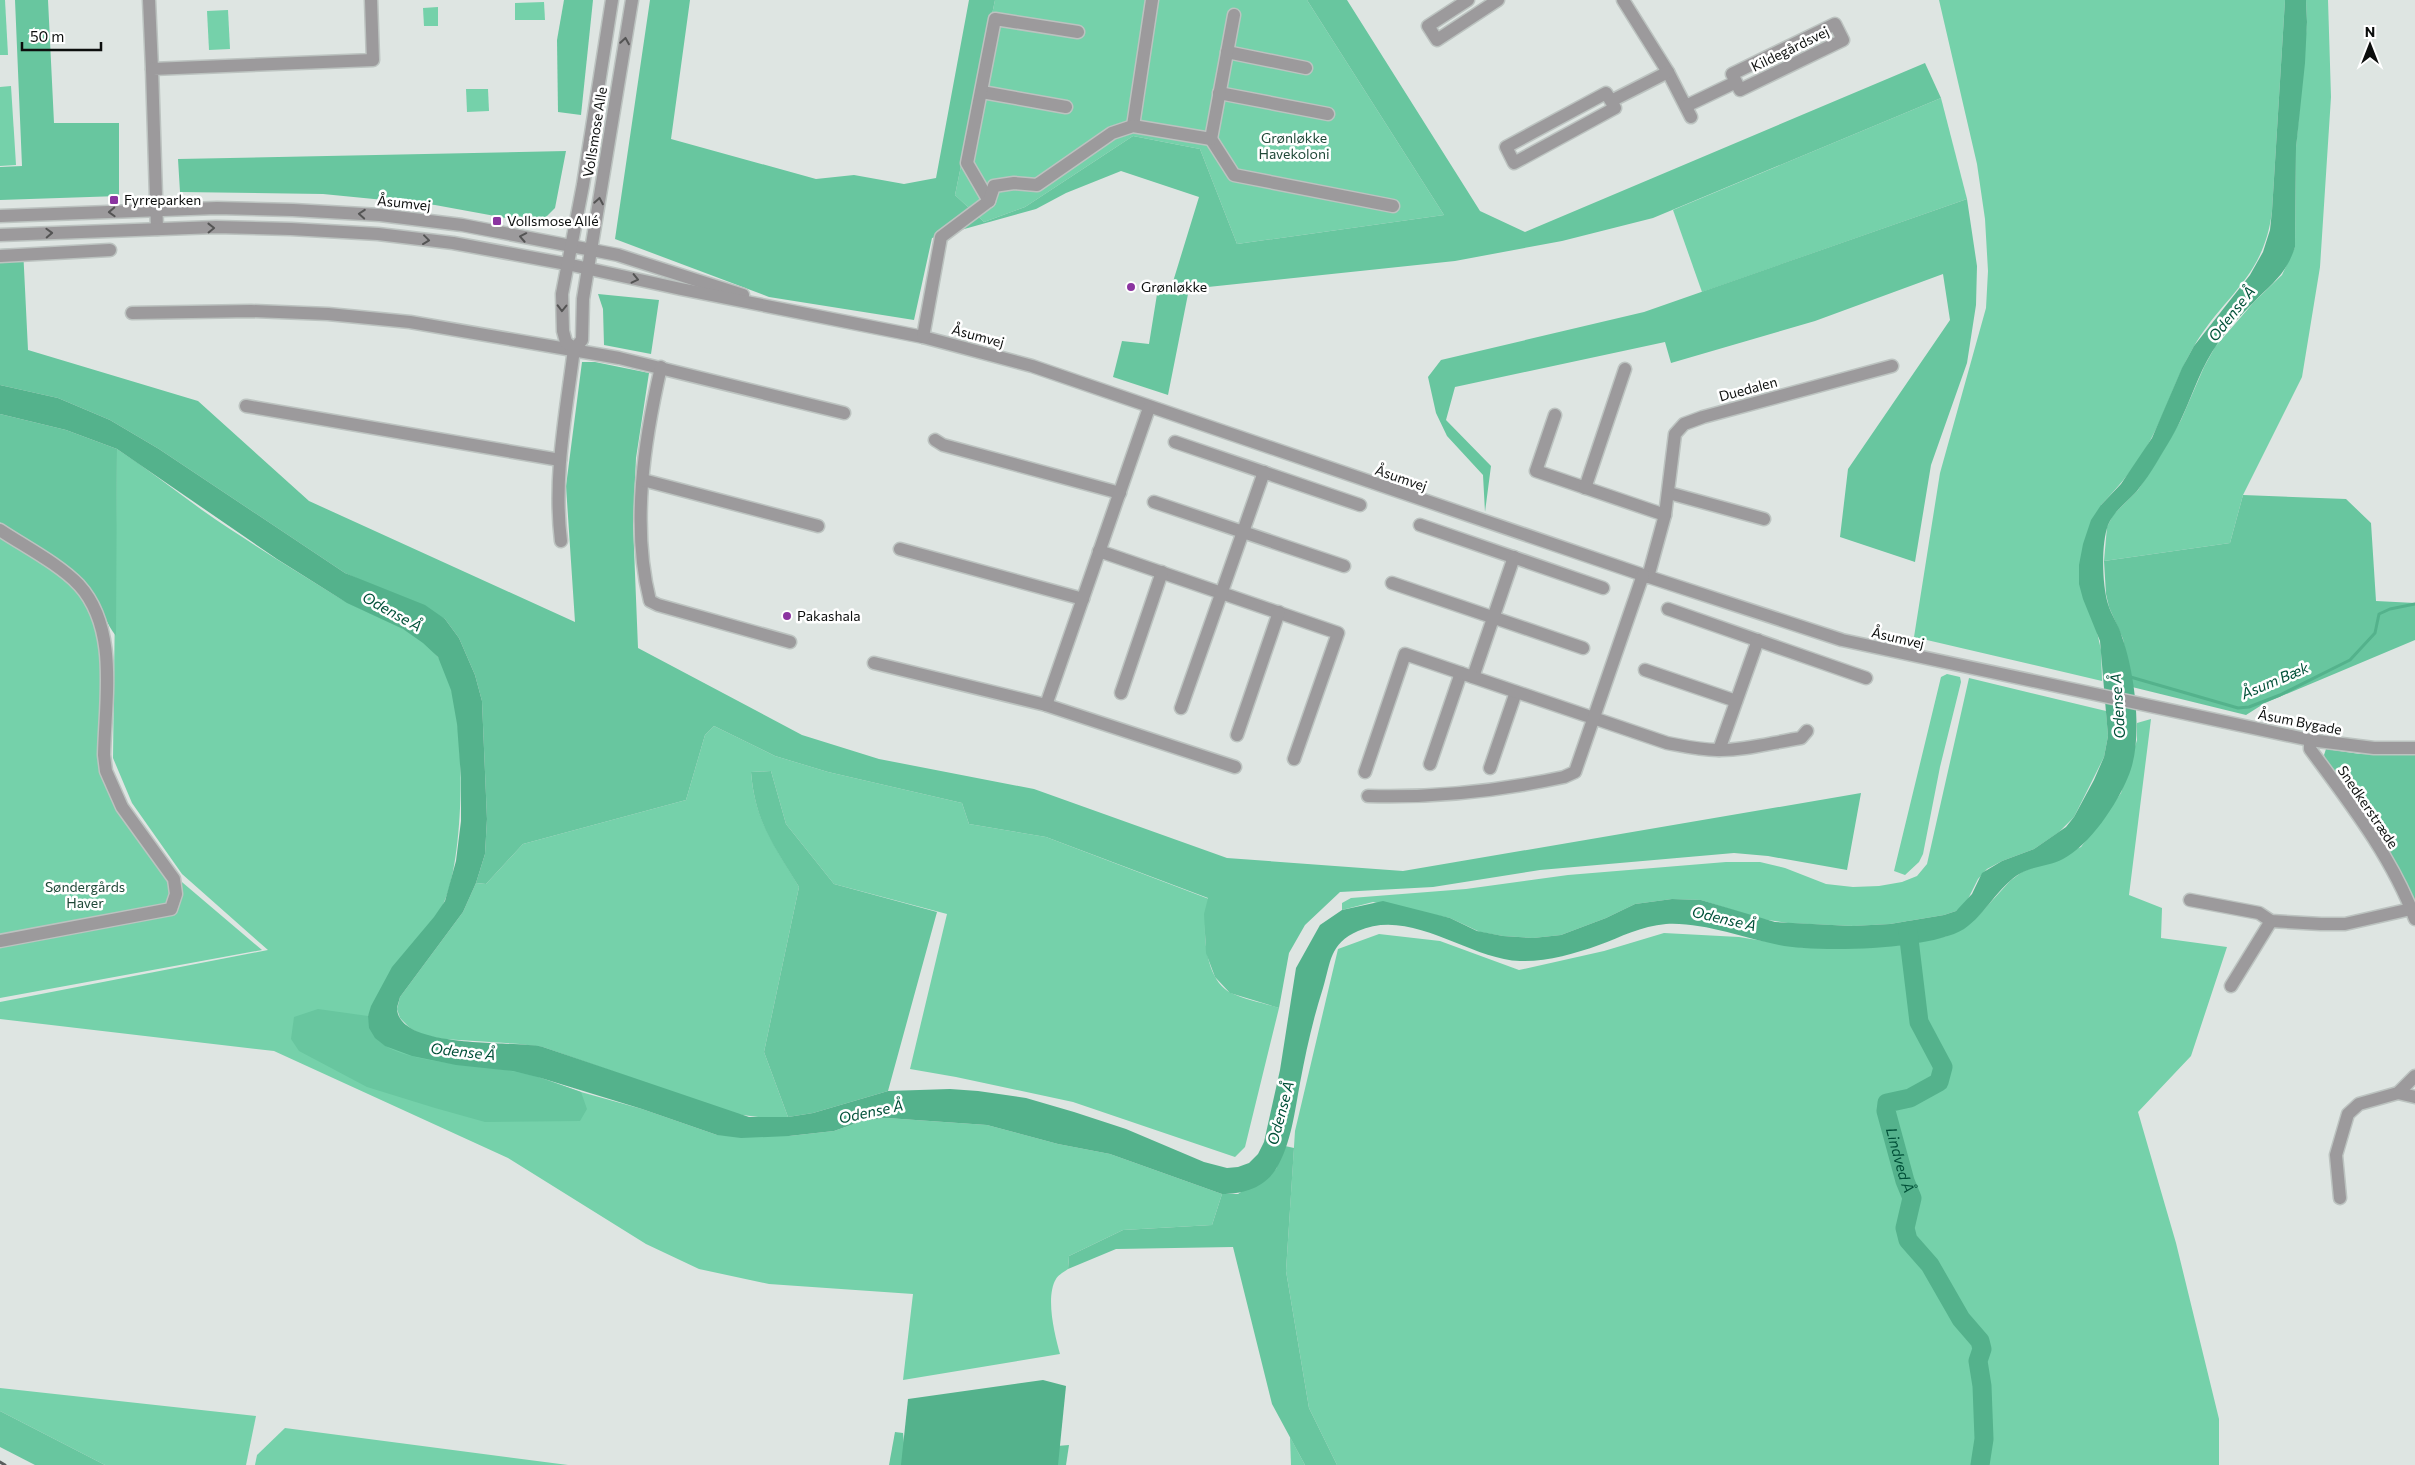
<svg xmlns="http://www.w3.org/2000/svg" width="2415" height="1465" viewBox="0 0 2415 1465" font-family="Commissioner,sans-serif">
	<style>
		.green { fill: #75d1aa }
		.forest { fill: #68c69f }
		.water { fill: #54b28c }
		.lines { fill: none; stroke-linecap: round; stroke-linejoin: round }
		.stream { stroke: #54b28c; stroke-width: 3 }
		.river { stroke: #54b28c; stroke-width: 19 }
		.minor-casing { stroke: #bcc3c0; stroke-width: 15 }
		.minor { stroke: #9c9a9c; stroke-width: 12 }
		.rail { stroke: #595d5c; stroke-width: 3 }
		.oneway { stroke: #545454 }
		.poi-dot { fill: #8b34a0; stroke: #fff; stroke-width: 2 }
		.labels { text-anchor: middle; stroke-width: 5; stroke-linejoin: round; paint-order: stroke }
		.street-label { font-size: 14px; fill: #0c0e0d; stroke: #fff }
		.park-label { font-size: 14px; fill: #204938; stroke: #fff }
		.poi-label { font-size: 14px; fill: #0c0e0d; stroke: #fff; text-anchor: start }
		.water-label { font-size: 15px; font-style: italic; fill: #005038; stroke: #fff }
	</style>
	<rect width="100%" height="100%" fill="#dee5e2"/>
	<g class="green">
		<path d="M 0,0 L 5,0 L 8,55 L 0,55 Z"/>
		<path d="M 995,0 L 1307,0 L 1444,215 L 1237,244 L 1200,149 L 1133,136 L 1025,207 L 984,222 L 955,195 Z"/>
		<path d="M 1939,0 L 2285,0 L 2272,211 C 2264,279 2223,295 2193,348 C 2176,377 2167,409 2151,439 C 2138,464 2120,485 2101,505 L 2097,632 L 2101,650 L 2102,681 L 1914,637 L 1940,473 L 1986,308 L 1988,271 L 1985,219 L 1977,164 Z"/>
		<path d="M 2306,0 L 2328,0 L 2331,97 L 2320,267 L 2302,377 L 2243,495 L 2230,543 L 2104,561 L 2107,527 L 2113,515 L 2138,490 L 2157,461 L 2181,420 L 2204,367 L 2215,347 L 2254,302 L 2282,275 L 2295,247 L 2296,148 L 2307,22 Z"/>
		<path d="M 544,2 L 545,20 L 515,20 L 515,3 Z"/>
		<path d="M 438,7 L 438,26 L 424,26 L 423,8 Z"/>
		<path d="M 228,10 L 230,49 L 209,50 L 207,11 Z"/>
		<path d="M 11,86 L 16,165 L 0,166 L 0,87 Z"/>
		<path d="M 466,89 L 488,89 L 489,111 L 467,112 Z"/>
		<path d="M 1941,98 L 1967,199 L 1702,292 L 1673,210 Z"/>
		<path d="M 117,449 C 146,468 173,489 202,510 C 245,540 291,568 336,596 C 369,616 413,625 438,657 C 469,699 465,853 445,900 C 440,913 430,924 422,936 C 404,962 386,989 368,1016 L 581,1092 L 642,1109 L 717,1135 L 789,1136 L 834,1131 L 865,1120 L 887,1118 L 987,1125 L 1058,1144 L 1110,1154 L 1222,1194 L 1212,1225 L 1123,1230 L 1069,1256 L 1068,1269 C 1064,1272 1058,1275 1056,1279 C 1045,1297 1055,1336 1060,1354 L 903,1380 L 913,1294 L 769,1284 L 699,1269 L 646,1244 L 508,1158 L 274,1051 L 0,1019 L 0,1002 L 268,950 L 182,874 L 132,803 L 113,758 Z"/>
		<path d="M 0,522 L 69,571 L 94,594 L 109,628 L 109,765 L 127,807 L 176,877 L 262,950 L 0,998 Z"/>
		<path d="M 1947,674 L 1960,677 L 1961,682 L 1940,767 L 1923,854 L 1919,862 L 1905,875 L 1894,871 L 1941,677 Z"/>
		<path d="M 1969,678 L 2106,711 L 2108,736 L 2104,757 L 2074,817 L 2059,832 L 2034,849 L 2002,861 L 1987,869 L 1978,879 L 1966,903 L 1956,911 L 1944,915 L 1890,924 L 1853,926 L 1788,923 L 1761,919 L 1701,900 L 1672,899 L 1635,904 L 1606,918 L 1561,935 L 1533,938 L 1503,936 L 1480,932 L 1450,918 L 1373,902 L 1342,910 L 1342,903 L 1351,898 L 1466,889 L 1568,875 L 1726,862 L 1760,862 L 1785,868 L 1826,884 L 1853,887 L 1879,886 L 1902,882 L 1917,876 L 1927,864 Z"/>
		<path d="M 2151,719 L 2129,895 L 2162,908 L 2161,938 L 2227,947 L 2191,1056 L 2138,1112 L 2176,1243 L 2219,1419 L 2219,1465 L 1337,1465 L 1309,1408 L 1286,1271 L 1295,1131 L 1338,949 L 1379,934 L 1440,941 L 1519,970 L 1604,951 L 1664,933 L 1739,937 L 1805,948 L 1877,947 L 1911,944 L 1947,936 L 1979,915 L 2010,881 L 2022,872 L 2081,847 L 2121,793 L 2137,740 L 2137,723 Z"/>
		<path d="M 714,726 L 775,756 L 828,772 L 962,803 L 969,824 L 1046,837 L 1209,899 C 1201,924 1203,979 1231,993 C 1246,1000 1264,1003 1279,1008 L 1245,1147 L 1235,1157 L 1073,1102 L 956,1077 L 910,1069 L 947,914 L 834,884 L 786,824 L 771,771 L 751,772 C 755,822 775,846 799,887 L 764,1052 L 788,1117 L 765,1118 L 735,1114 L 543,1047 L 520,1044 L 443,1039 L 423,1035 L 410,1028 L 400,1018 L 397,1009 L 400,997 L 463,912 L 476,883 L 486,884 L 523,844 L 686,800 L 705,735 Z"/>
		<path d="M 0,1388 L 256,1416 L 246,1465 L 105,1465 L 0,1411 Z"/>
		<path d="M 285,1428 L 568,1465 L 255,1465 L 257,1455 Z"/>
		<path d="M 1290,1437 L 1305,1465 L 1291,1465 Z"/>
	</g>
	<g class="forest">
		<path d="M 15,0 L 48,0 L 54,123 L 119,123 L 119,196 L 0,200 L 0,167 L 22,166 Z"/>
		<path d="M 564,0 L 593,0 L 581,115 L 558,112 L 557,40 Z"/>
		<path d="M 650,0 L 690,0 L 671,139 L 816,179 L 854,175 L 904,184 L 936,178 L 969,0 L 995,0 L 955,195 L 984,222 L 1025,207 L 1133,136 L 1200,149 L 1237,244 L 1444,215 L 1307,0 L 1347,0 L 1480,211 L 1525,232 L 1925,63 L 1941,98 L 1653,218 L 1562,241 L 1455,261 L 1189,289 L 1168,395 L 1113,377 L 1122,341 L 1149,344 L 1158,288 L 1172,285 L 1199,197 L 1121,171 L 1066,193 L 1036,209 L 932,238 L 914,320 L 769,297 L 615,239 Z"/>
		<path d="M 566,151 L 555,208 L 539,224 L 435,205 L 323,194 L 180,192 L 178,159 Z"/>
		<path d="M 1967,199 L 1977,266 L 1976,305 L 1967,363 L 1931,465 L 1915,562 L 1840,537 L 1848,469 L 1950,320 L 1943,274 L 1815,321 L 1671,363 L 1665,342 L 1455,387 L 1446,420 L 1491,466 L 1485,512 L 1483,475 L 1447,436 L 1436,413 L 1428,377 L 1441,360 L 1644,312 Z"/>
		<path d="M 23,248 L 28,350 L 198,401 L 309,501 L 575,622 L 566,486 L 582,362 L 595,362 L 649,373 L 636,458 L 633,524 L 638,648 L 802,735 L 879,759 L 1034,789 L 1227,858 L 1403,871 L 1861,793 L 1847,870 L 1768,856 L 1734,853 L 1540,870 L 1433,887 L 1340,892 L 1305,925 L 1289,953 L 1279,1008 L 1230,993 L 1215,977 L 1206,953 L 1204,914 L 1208,898 L 1046,837 L 969,824 L 962,803 L 828,772 L 775,756 L 714,726 L 705,735 L 686,800 L 523,844 L 486,884 L 476,883 L 485,854 L 487,819 L 482,701 L 475,675 L 459,638 L 445,619 L 345,573 L 159,449 L 110,420 L 58,398 L 0,385 L 0,249 Z"/>
		<path d="M 598,294 L 659,300 L 651,354 L 604,345 L 603,309 Z"/>
		<path d="M 0,414 L 66,430 L 117,449 L 116,636 C 106,624 103,609 94,595 C 80,573 24,539 0,522 Z"/>
		<path d="M 2243,495 L 2346,499 L 2371,523 L 2376,601 L 2415,603 L 2415,640 L 2265,703 L 2246,715 L 2132,687 L 2123,639 L 2109,607 L 2106,594 L 2104,561 L 2230,543 Z"/>
		<path d="M 2326,749 L 2360,754 L 2415,755 L 2415,906 L 2393,858 L 2326,760 L 2324,755 Z"/>
		<path d="M 771,771 L 786,824 L 834,884 L 937,912 L 888,1091 L 813,1113 L 788,1117 L 764,1052 L 799,887 C 774,846 755,822 751,772 Z"/>
		<path d="M 318,1009 L 368,1016 C 370,1029 373,1037 384,1045 C 411,1063 478,1065 511,1071 C 535,1075 558,1084 581,1092 L 587,1109 L 580,1121 L 485,1122 L 435,1108 L 367,1087 L 299,1051 L 291,1039 L 294,1017 Z"/>
		<path d="M 1285,1146 L 1294,1148 L 1286,1271 L 1309,1408 L 1337,1465 L 1305,1465 L 1272,1404 L 1233,1247 L 1116,1249 L 1068,1269 L 1069,1256 L 1123,1230 L 1212,1225 L 1222,1194 L 1238,1194 L 1276,1169 Z"/>
		<path d="M 0,1411 L 105,1465 L 35,1465 L 0,1447 Z"/>
		<path d="M 895,1432 L 903,1433 L 906,1465 L 889,1465 Z"/>
		<path d="M 1069,1445 L 1066,1465 L 1050,1465 L 1057,1446 Z"/>
	</g>
	<g class="water">
		<path d="M 2285,0 L 2306,0 L 2307,22 L 2305,63 L 2296,148 L 2295,247 C 2286,275 2272,283 2253,303 C 2241,315 2228,329 2218,343 C 2202,365 2194,391 2183,415 C 2176,431 2166,447 2157,462 C 2151,472 2144,482 2137,491 C 2127,502 2114,511 2108,525 C 2101,544 2102,585 2108,604 C 2111,615 2119,625 2122,637 C 2135,673 2144,741 2128,777 C 2117,804 2090,845 2063,859 C 2050,866 2034,866 2021,873 C 1998,886 1986,914 1964,929 C 1930,950 1819,953 1779,945 C 1742,938 1704,922 1666,924 C 1641,926 1621,937 1599,945 C 1574,954 1546,962 1520,961 C 1468,959 1411,907 1358,931 C 1329,944 1331,962 1323,988 C 1313,1019 1306,1051 1300,1083 C 1295,1110 1291,1145 1276,1169 C 1264,1188 1243,1194 1222,1194 L 1110,1154 L 1058,1144 L 987,1125 L 887,1118 L 865,1120 L 834,1131 L 789,1136 L 741,1138 L 717,1135 L 642,1109 L 541,1078 L 513,1071 L 456,1065 L 412,1056 L 385,1046 L 375,1038 L 369,1028 L 368,1016 L 371,1006 L 392,967 L 434,917 L 445,901 L 456,861 L 461,821 L 461,778 L 457,724 L 451,690 L 438,657 L 423,643 L 403,629 L 347,603 L 277,559 L 117,449 L 66,430 L 0,414 L 0,385 L 58,398 L 110,420 L 159,449 L 345,573 L 425,605 L 445,619 L 459,638 L 475,675 L 482,701 L 487,819 L 485,854 L 476,883 L 463,912 L 400,997 C 399,1001 397,1006 397,1009 C 400,1050 514,1040 543,1047 L 749,1117 L 788,1117 L 813,1113 L 888,1091 L 950,1089 L 978,1091 L 1026,1098 L 1074,1112 L 1126,1129 L 1204,1162 L 1227,1168 L 1238,1167 L 1249,1163 L 1258,1154 L 1264,1142 L 1280,1070 L 1296,968 L 1320,925 L 1342,910 L 1383,901 L 1450,918 L 1477,931 L 1503,936 L 1533,938 L 1561,935 L 1606,918 L 1635,904 L 1672,899 L 1701,900 L 1775,922 L 1852,926 L 1890,924 L 1944,915 L 1956,911 L 1972,894 L 1982,873 L 2002,861 L 2034,849 L 2066,827 L 2074,817 L 2094,780 L 2104,757 L 2108,736 L 2100,641 L 2083,599 L 2079,584 L 2079,565 L 2083,544 L 2091,520 L 2101,505 L 2121,484 L 2152,438 L 2182,368 L 2194,346 L 2250,275 L 2263,252 L 2270,230 L 2272,211 Z"/>
		<path d="M 1043,1380 L 1066,1386 L 1058,1465 L 901,1465 L 908,1399 Z"/>
	</g>
	<g class="lines">
		<path class="stream" d="M 2127,676 L 2238,708 L 2249,707 L 2280,695 L 2350,660 L 2375,633 L 2379,614 L 2390,609 L 2415,604"/>
		<path class="river" id="s1" d="M 1908,931 L 1919,1022 L 1943,1067 L 1939,1082 L 1910,1098 L 1887,1103 L 1886,1111 L 1905,1181 L 1912,1198 L 1905,1228 L 1908,1240 L 1930,1265 L 1961,1319 L 1980,1341 L 1982,1349 L 1978,1361 L 1982,1386 L 1984,1439 L 1980,1465"/>
		<defs>
			<g id="minor">
				<path d="M 149,0 L 152,69"/>
				<path d="M 1468,0 L 1428,26 L 1437,40 L 1498,0"/>
				<path d="M 1623,0 L 1668,72 L 1691,117"/>
				<path d="M 1227,52 L 1306,68"/>
				<path d="M 982,92 L 1066,107"/>
				<path d="M 1219,93 L 1328,114"/>
				<path d="M 1611,101 L 1615,108 L 1514,163 L 1506,147 L 1606,93 L 1611,101 L 1668,72"/>
				<path d="M 1686,106 L 1736,82 L 1740,90 L 1843,40 L 1835,24 L 1732,74 L 1736,82"/>
				<path d="M 1133,126 L 1152,0"/>
				<path d="M 1211,139 L 1234,175 L 1393,206"/>
				<path d="M 989,201 L 967,163 L 995,19 L 1078,32"/>
				<path d="M 0,216 L 217,208 L 293,210 L 380,215 L 462,225 L 618,255 L 743,295"/>
				<path d="M 157,229 L 152,69 L 373,60 L 371,0"/>
				<path d="M 0,235 L 216,227 L 291,229 L 378,234 L 453,243 L 567,264 L 681,289 L 923,337 L 1032,366 L 1643,575 L 1842,640 L 2310,740 L 2374,748 L 2415,748"/>
				<path d="M 0,256 L 110,250"/>
				<path d="M 132,313 L 251,311 L 328,314 L 410,322 L 619,358 L 844,413"/>
				<path d="M 923,337 L 941,237 L 989,201 L 994,186 L 1014,183 L 1037,185 L 1112,133 L 1133,126 L 1211,139 L 1234,15"/>
				<path d="M 574,349 L 566,342 L 563,331 L 562,294 L 583,185 L 612,0"/>
				<path d="M 661,367 C 644,441 631,526 650,601 L 658,605 L 790,642"/>
				<path d="M 246,406 L 560,460"/>
				<path d="M 1555,415 L 1536,471 L 1665,515"/>
				<path d="M 935,440 L 943,445 L 1120,493"/>
				<path d="M 1175,442 L 1360,505"/>
				<path d="M 643,480 L 818,526"/>
				<path d="M 1585,488 L 1625,369"/>
				<path d="M 1669,493 L 1764,519"/>
				<path d="M 1154,502 L 1344,566"/>
				<path d="M 1420,525 L 1603,588"/>
				<path d="M 0,530 C 24,546 59,564 79,585 C 119,629 105,701 104,755 L 106,771 L 122,807 L 174,879 L 176,894 L 171,909 L 0,941"/>
				<path d="M 561,541 C 553,477 566,413 574,349 L 582,340 L 583,299 L 632,0"/>
				<path d="M 900,549 L 1083,599"/>
				<path d="M 1099,551 L 1338,633 L 1294,759"/>
				<path d="M 1648,577 L 1665,515 L 1675,434 L 1684,424 L 1703,417 L 1892,366"/>
				<path d="M 1392,583 L 1583,648"/>
				<path d="M 1668,609 L 1866,678"/>
				<path d="M 874,663 L 1046,705 L 1235,767"/>
				<path d="M 1645,670 L 1736,701"/>
				<path d="M 1473,677 L 1514,557"/>
				<path d="M 1121,693 L 1162,572"/>
				<path d="M 1046,705 L 1149,408"/>
				<path d="M 1181,708 L 1264,472"/>
				<path d="M 1237,735 L 1279,612"/>
				<path d="M 2310,740 L 2310,749 C 2349,802 2392,857 2415,919"/>
				<path d="M 1719,750 L 1758,640"/>
				<path d="M 1430,764 L 1461,673"/>
				<path d="M 1490,768 L 1516,692"/>
				<path d="M 1365,772 L 1405,654 L 1667,743 C 1683,746 1699,750 1717,750 C 1744,751 1774,742 1801,738 L 1807,731"/>
				<path d="M 1368,796 C 1435,798 1499,791 1564,777 L 1575,772 L 1643,575"/>
				<path d="M 2190,900 L 2259,913 L 2271,921 L 2321,924 L 2345,924 L 2411,909"/>
				<path d="M 2231,986 L 2271,921"/>
				<path d="M 2398,1093 L 2415,1097"/>
				<path d="M 2340,1198 L 2336,1155 L 2348,1114 L 2359,1104 L 2398,1093 L 2415,1076"/>
			</g>
		</defs>
		<use href="#minor" class="minor-casing"/>
		<use href="#minor" class="minor"/>
		<path class="rail" d="M 0,1462 L 5,1465"/>
	</g>
	<defs><path id="oneway-chevron" d="M-2-3.5L2.5 0L-2 3.5" fill="none" stroke-width="1.6" stroke-linecap="round" stroke-linejoin="round" transform="scale(1.25)"/></defs>
	<g class="oneway">
		<use href="#oneway-chevron" transform="translate(625 41) rotate(-81)"/>
		<use href="#oneway-chevron" transform="translate(599 201) rotate(-80)"/>
		<use href="#oneway-chevron" transform="translate(112 212) rotate(178)"/>
		<use href="#oneway-chevron" transform="translate(362 214) rotate(-176)"/>
		<use href="#oneway-chevron" transform="translate(211 228) rotate(-1)"/>
		<use href="#oneway-chevron" transform="translate(49 233) rotate(-2)"/>
		<use href="#oneway-chevron" transform="translate(523 237) rotate(-169)"/>
		<use href="#oneway-chevron" transform="translate(426 240) rotate(7)"/>
		<use href="#oneway-chevron" transform="translate(635 279) rotate(13)"/>
		<use href="#oneway-chevron" transform="translate(562 308) rotate(91)"/>
	</g>
	<g class="poi-dot">
		<rect x="109" y="195" width="10" height="10" rx="2.5"/>
		<rect x="492" y="216" width="10" height="10" rx="2.5"/>
		<circle cx="1131" cy="287" r="5"/>
		<circle cx="787" cy="616" r="5"/>
	</g>
	<g class="labels">
		<g class="street-label">
			<text transform="translate(1790 49) rotate(-26)" y="5">Kildegårdsvej</text>
			<text transform="translate(595 132) rotate(-81)" y="5">Vollsmose Alle</text>
			<text transform="translate(404 203) rotate(6)" y="5">Åsumvej</text>
			<text transform="translate(978 336) rotate(15)" y="5">Åsumvej</text>
			<text transform="translate(1748 389) rotate(-15)" y="5">Duedalen</text>
			<text transform="translate(1401 478) rotate(19)" y="5">Åsumvej</text>
			<text transform="translate(1898 638) rotate(13)" y="5">Åsumvej</text>
			<text transform="translate(2300 722) rotate(11)" y="5">Åsum Bygade</text>
			<text transform="translate(2368 807) rotate(56)" y="5">Snedkerstræde</text>
		</g>
		<g class="park-label">
			<text x="1294" y="143">Grønløkke<tspan x="1294" dy="16">Havekoloni</tspan></text>
			<text x="85" y="892">Søndergårds<tspan x="85" dy="16">Haver</tspan></text>
		</g>
		<g class="poi-label">
			<text x="124" y="205">Fyrreparken</text>
			<text x="507" y="226">Vollsmose Allé</text>
			<text x="1141" y="292">Grønløkke</text>
			<text x="797" y="621">Pakashala</text>
		</g>
		<g class="water-label">
			<text transform="translate(2232 314) rotate(-52)" y="5">Odense Å</text>
			<text transform="translate(392 612) rotate(29)" y="5">Odense Å</text>
			<text transform="translate(2275 681) rotate(-23)" y="5">Åsum Bæk</text>
			<text transform="translate(2118 706) rotate(-94)" y="5">Odense Å</text>
			<text transform="translate(1724 919) rotate(13)" y="5">Odense Å</text>
			<text transform="translate(463 1052) rotate(6)" y="5">Odense Å</text>
			<text transform="translate(871 1112) rotate(-12)" y="5">Odense Å</text>
			<text transform="translate(1281 1113) rotate(-75)" y="5">Odense Å</text>
			<text dy="5" stroke="none"><textPath href="#s1" startOffset="274">Lindved Å</textPath></text>
		</g>
	</g>
	<g transform="translate(2370 45)" stroke="#ffffff" stroke-width="4" paint-order="stroke">
	<path d="M0-4L9 19L0 12L-9 19Z" fill="#0c0e0d"/>
	<text y="-8" font-size="14" font-weight="bold" text-anchor="middle" fill="#0c0e0d">N</text>
	</g>
	<path d="M22 42v8h79v-8" fill="none" stroke="#0c0e0d" stroke-width="2.5"/>
	<text x="30" y="42" font-size="15" fill="#0c0e0d" stroke="#ffffff" stroke-width="4" paint-order="stroke">50 m</text>
</svg>
